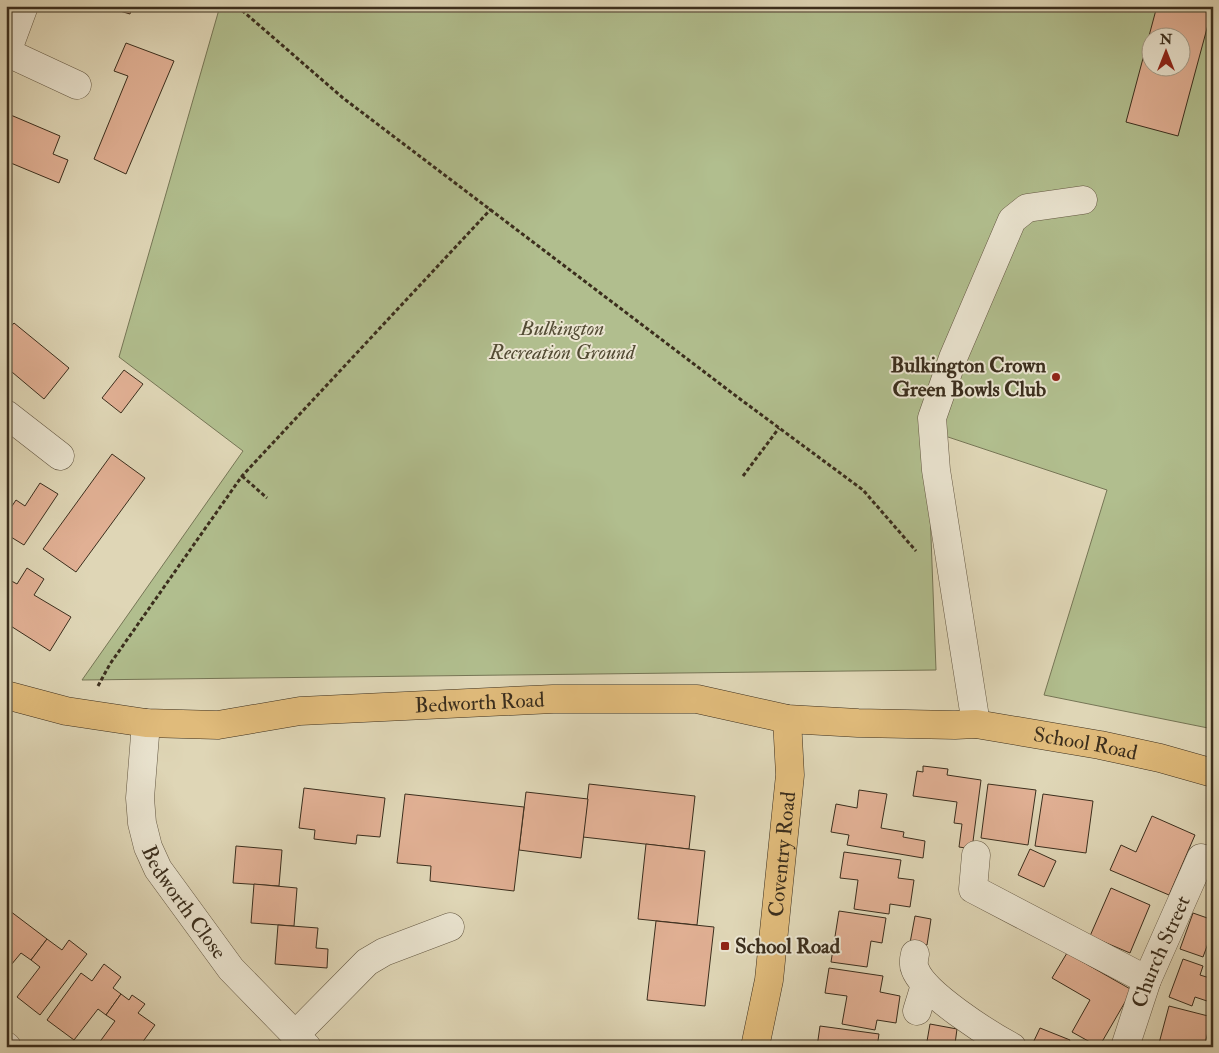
<svg xmlns="http://www.w3.org/2000/svg" width="1219" height="1053" viewBox="0 0 1219 1053" font-family="'IM FELL Double Pica',serif">
	<style>
		.green { fill: #b1be8e; stroke: #767656; fill-rule: evenodd }
		.building { fill: #e1b094; stroke: #3b2e1d; fill-rule: evenodd }
		.lines { fill: none; stroke-linecap: round; stroke-linejoin: round }
		.minor-casing { stroke: #645843; stroke-width: 29 }
		.major-casing { stroke: #3b2e1d; stroke-width: 29 }
		.path { stroke: #3b2e1d; stroke-width: 3; stroke-dasharray: 4 2.5; stroke-linecap: butt }
		.minor { stroke: #eae4d0; stroke-width: 28 }
		.major { stroke: #e0bb7b; stroke-width: 28 }
		.poi-dot { fill: #8f2418; stroke: #eae4d0; stroke-width: 2 }
		.labels { text-anchor: middle; stroke-width: 4; stroke-linejoin: round; paint-order: stroke }
		.park-label { font-size: 21px; font-style: italic; fill: #534b34; stroke: #eae4d0 }
		.poi-label { font-size: 21px; font-weight: bold; fill: #3b2e1d; stroke: #eae4d0; text-anchor: end }
		.street-label { font-size: 21px; fill: #3b2e1d; stroke: #eae4d0 }
	</style>
	<rect width="100%" height="100%" fill="#dfd6b6"/>
	<filter id="stains"><feTurbulence type="fractalNoise" baseFrequency=".004" numOctaves="4"/><feColorMatrix values="0 0 0 0 .2 0 0 0 0 .09 0 0 0 0 .02 0 0 0 .5 -.17"/></filter>
	<radialGradient id="worn" r=".72"><stop offset=".6" stop-color="#630" stop-opacity="0"/><stop offset="1" stop-color="#630" stop-opacity=".3"/></radialGradient>
	<path class="green" d="M 220,6 L 1213,6 L 1213,729 L 1044,695 L 1107,490 L 927,430 L 936,670 L 82,680 L 243,451 L 119,357 ZM 1152,38 L 1182,38 L 1182,68 L 1152,68 Z"/>
	<g class="building">
		<path d="M 103,6 L 132,6 L 130,14 Z"/>
		<path d="M 1157,6 L 1213,6 L 1178,136 L 1126,122 ZM 1152,38 L 1182,38 L 1182,68 L 1152,68 Z"/>
		<path d="M 126,43 L 174,61 L 126,174 L 94,159 L 128,76 L 114,71 Z"/>
		<path d="M 6,113 L 60,136 L 53,154 L 68,160 L 59,183 L 6,161 Z"/>
		<path d="M 14,323 L 69,368 L 44,399 L 6,367 L 6,332 Z"/>
		<path d="M 124,370 L 143,384 L 121,413 L 102,398 Z"/>
		<path d="M 112,454 L 145,478 L 76,572 L 43,549 Z"/>
		<path d="M 40,483 L 58,494 L 24,545 L 6,534 L 6,515 L 16,500 L 25,506 Z"/>
		<path d="M 27,568 L 44,579 L 34,595 L 71,617 L 50,651 L 6,623 L 6,578 L 17,584 Z"/>
		<path d="M 923,766 L 948,769 L 947,775 L 981,780 L 972,849 L 959,847 L 962,824 L 954,823 L 957,802 L 913,796 L 917,771 L 923,772 Z"/>
		<path d="M 589,784 L 695,796 L 689,849 L 583,837 Z"/>
		<path d="M 988,784 L 1036,790 L 1028,845 L 981,838 Z"/>
		<path d="M 304,788 L 385,798 L 380,837 L 357,835 L 356,844 L 314,839 L 315,830 L 299,828 Z"/>
		<path d="M 859,790 L 887,794 L 881,828 L 904,832 L 903,837 L 925,841 L 923,858 L 847,845 L 849,835 L 831,832 L 836,804 L 857,808 Z"/>
		<path d="M 526,792 L 588,799 L 581,858 L 519,850 Z"/>
		<path d="M 405,794 L 524,807 L 514,891 L 430,881 L 431,866 L 397,863 Z"/>
		<path d="M 1043,794 L 1093,801 L 1086,853 L 1035,846 Z"/>
		<path d="M 1152,816 L 1195,835 L 1169,895 L 1110,870 L 1121,845 L 1136,852 Z"/>
		<path d="M 646,844 L 705,851 L 697,925 L 638,919 Z"/>
		<path d="M 236,846 L 282,850 L 279,886 L 233,883 Z"/>
		<path d="M 1030,849 L 1056,861 L 1044,887 L 1018,875 Z"/>
		<path d="M 844,852 L 901,860 L 898,878 L 914,880 L 910,907 L 890,904 L 889,914 L 854,909 L 858,880 L 840,878 Z"/>
		<path d="M 254,884 L 297,888 L 294,926 L 251,923 Z"/>
		<path d="M 1111,888 L 1150,905 L 1130,953 L 1090,936 Z"/>
		<path d="M 10,911 L 47,939 L 31,960 L 21,953 L 6,971 L 6,916 Z"/>
		<path d="M 839,911 L 886,918 L 882,943 L 871,941 L 867,967 L 831,962 Z"/>
		<path d="M 1193,913 L 1213,920 L 1213,938 L 1210,938 L 1203,957 L 1180,949 Z"/>
		<path d="M 915,916 L 931,919 L 927,945 L 910,943 Z"/>
		<path d="M 656,921 L 714,927 L 705,1006 L 647,1000 Z"/>
		<path d="M 278,925 L 318,928 L 316,948 L 328,949 L 327,968 L 275,964 Z"/>
		<path d="M 47,939 L 62,950 L 69,940 L 87,954 L 40,1015 L 17,997 L 40,967 L 31,960 Z"/>
		<path d="M 1067,953 L 1132,990 L 1099,1047 L 1072,1032 L 1090,1000 L 1052,978 Z"/>
		<path d="M 1183,959 L 1203,966 L 1200,975 L 1213,979 L 1213,985 L 1207,1001 L 1195,997 L 1192,1006 L 1169,997 Z"/>
		<path d="M 104,964 L 121,977 L 113,988 L 121,994 L 106,1015 L 98,1009 L 74,1040 L 47,1020 L 81,973 L 92,981 Z"/>
		<path d="M 829,968 L 883,976 L 880,992 L 900,996 L 896,1023 L 877,1020 L 875,1030 L 842,1024 L 847,996 L 825,993 Z"/>
		<path d="M 121,994 L 129,1000 L 132,995 L 145,1004 L 138,1013 L 155,1025 L 139,1047 L 96,1047 L 115,1021 L 106,1015 Z"/>
		<path d="M 1169,1006 L 1212,1017 L 1204,1047 L 1158,1047 Z"/>
		<path d="M 930,1024 L 957,1029 L 955,1044 L 970,1047 L 926,1047 Z"/>
		<path d="M 820,1026 L 879,1034 L 877,1047 L 817,1047 Z"/>
		<path d="M 1040,1028 L 1070,1040 L 1067,1047 L 1036,1047 L 1032,1045 Z"/>
	</g>
	<g class="lines">
		<defs>
			<g id="minor">
				<path d="M 6,52 L 77,85"/>
				<path d="M 7,52 L 24,6"/>
				<path d="M 6,414 L 60,456"/>
				<path id="s1" d="M 146,723 L 140,798 L 142,823 L 148,847 L 158,869 L 231,969 L 307,1047"/>
				<path d="M 976,724 L 936,470 L 932,418 L 953,358 L 1012,220 L 1027,208 L 1083,200"/>
				<path d="M 976,855 L 973,889 L 1147,980"/>
				<path d="M 915,954 C 914,958 913,965 915,969 C 924,994 988,1034 1012,1047"/>
				<path d="M 917,1011 L 925,985"/>
				<path d="M 295,1035 L 367,962 L 384,952 L 450,927"/>
				<path d="M 6,1046 L 7,1047"/>
				<path id="s2" d="M 1125,1047 L 1147,980 L 1201,858 L 1213,863"/>
			</g>
			<g id="major">
				<path id="s3" d="M 6,695 L 66,711 L 146,723 L 218,725 L 300,711 L 553,699 L 697,699 L 787,719 L 858,723 L 955,725 L 976,724 L 1100,745 L 1160,758 L 1213,773"/>
				<path id="s4" d="M 755,1047 L 769,980 L 790,775 L 787,719"/>
			</g>
		</defs>
		<use href="#minor" class="minor-casing"/>
		<use href="#major" class="major-casing"/>
		<g class="path">
			<path d="M 237,6 L 343,98 L 740,399 L 863,490 L 916,551"/>
			<path d="M 242,476 L 267,498"/>
			<path d="M 743,476 L 779,428"/>
			<path d="M 98,686 L 110,664 L 242,476 L 491,209"/>
		</g>
		<use href="#minor" class="minor"/>
		<use href="#major" class="major"/>
	</g>
	<g class="poi-dot">
		<circle cx="1056" cy="377" r="5"/>
		<rect x="720" y="941" width="10" height="10" rx="2.5"/>
	</g>
	<g class="labels">
		<g class="park-label">
			<text x="562" y="335">Bulkington<tspan x="562" dy="24">Recreation Ground</tspan></text>
		</g>
		<g class="poi-label">
			<text x="1046" y="372">Bulkington Crown<tspan x="1046" dy="24">Green Bowls Club</tspan></text>
			<text x="735" y="953" text-anchor="start">School Road</text>
		</g>
		<g class="street-label">
			<text dy="7" stroke="none"><textPath href="#s3" startOffset="478">Bedworth Road</textPath></text>
			<text dy="7" stroke="none"><textPath href="#s3" startOffset="1088">School Road</textPath></text>
			<text dy="7" stroke="none"><textPath href="#s4" startOffset="195">Coventry Road</textPath></text>
			<text dy="7" stroke="none"><textPath href="#s1" startOffset="191">Bedworth Close</textPath></text>
			<text dy="7" stroke="none"><textPath href="#s2" startOffset="102">Church Street</textPath></text>
		</g>
	</g>
	<rect width="1219" height="1053" fill="none" stroke="#dfd6b6" stroke-width="25"/>
	<rect x="8" y="8" width="1204" height="1038" fill="none" stroke="#3b2e1d" stroke-width="2.5"/>
	<rect x="12" y="12" width="1194" height="1028" fill="none" stroke="#3b2e1d"/>
	<g transform="translate(1166 52)"><circle r="24" fill="#eae4d0" stroke="#a49b88"/>
	<path d="M0-4L9 19L0 12L-9 19Z" fill="#8f2418"/>
	<text y="-8" font-size="14" font-weight="bold" text-anchor="middle" fill="#3b2e1d">N</text>
	</g>
	<rect width="100%" height="100%" filter="url(#stains)"/>
	<rect width="100%" height="100%" fill="url(#worn)"/>
</svg>
